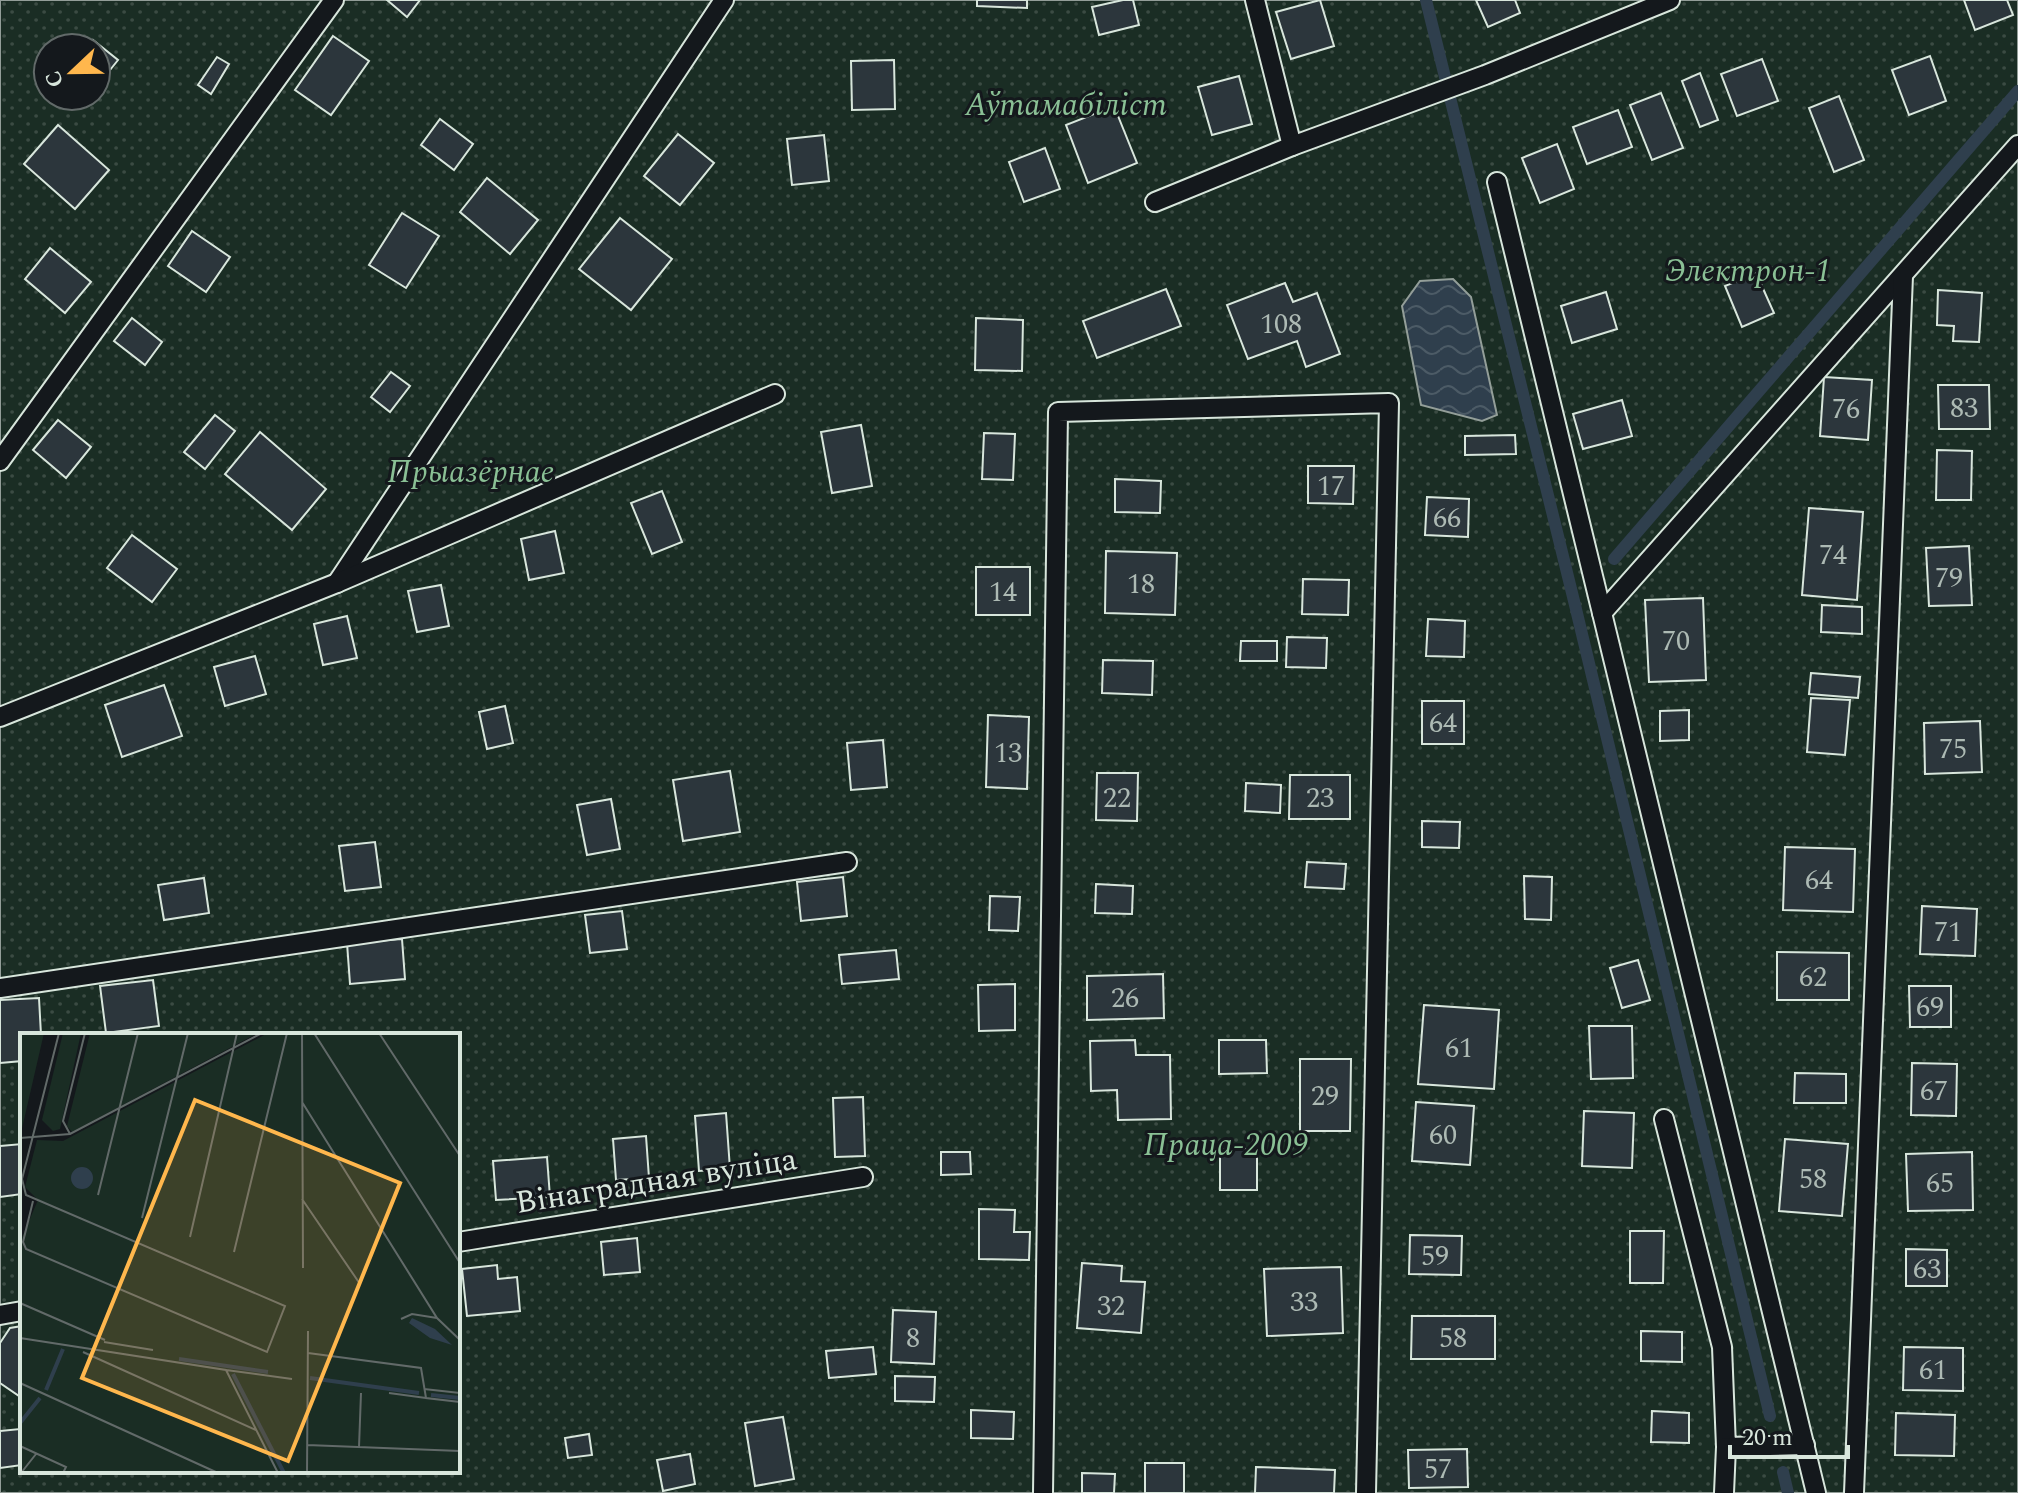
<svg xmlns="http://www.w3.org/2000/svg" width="2018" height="1493" viewBox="0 0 2018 1493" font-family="Spectral,serif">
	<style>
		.park { fill: url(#park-dots); stroke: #939e99; stroke-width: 2; fill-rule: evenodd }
		.water { fill: url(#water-waves); stroke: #939e99; stroke-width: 2 }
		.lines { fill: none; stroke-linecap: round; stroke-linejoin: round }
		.stream { stroke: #2f3f4d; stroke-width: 12 }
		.building { fill: #2c363c; stroke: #d8e6dc; stroke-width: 2 }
		.lane-casing { stroke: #d8e6dc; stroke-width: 22 }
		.lane { stroke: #14181c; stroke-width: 18 }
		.labels { text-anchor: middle; stroke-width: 6; stroke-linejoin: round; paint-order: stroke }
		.number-label { font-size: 28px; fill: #adbab4 }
		.park-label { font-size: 32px; font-style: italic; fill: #8ac095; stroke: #14181c }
		.street-label { font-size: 32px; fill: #d8e6dc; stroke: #14181c }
		.inset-river { fill: none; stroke: #2f3f4d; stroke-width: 4 }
		.inset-road { fill: none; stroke: #626a69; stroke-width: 2 }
		.view { fill: #ffb74d; fill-opacity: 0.15; stroke: #ffb74d; stroke-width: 4 }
		.inset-edge { fill: none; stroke: #d8e6dc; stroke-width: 4 }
	</style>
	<defs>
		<pattern id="park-dots" width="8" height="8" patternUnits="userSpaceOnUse" patternTransform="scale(2)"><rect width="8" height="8" fill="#1a2d24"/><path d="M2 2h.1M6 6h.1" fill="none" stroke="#3b4b43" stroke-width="1.8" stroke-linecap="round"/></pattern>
		<pattern id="water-waves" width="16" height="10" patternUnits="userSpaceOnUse" patternTransform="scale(2)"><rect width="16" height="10" fill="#2f3f4d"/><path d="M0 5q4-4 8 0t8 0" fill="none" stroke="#4c5b66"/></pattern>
	</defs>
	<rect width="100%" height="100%" fill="#14181c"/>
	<path class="park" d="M 0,0 L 2018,0 L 2018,1493 L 0,1493 ZM 48,48 L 96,48 L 96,96 L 48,96 ZM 22,1035 L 458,1035 L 458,1471 L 22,1471 Z"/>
	<path class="water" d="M 1453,279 L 1471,297 L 1497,415 L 1482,421 L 1421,405 L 1402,306 L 1420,281 Z"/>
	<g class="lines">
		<g class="stream">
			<path d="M 1426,0 L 1575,605 L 1770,1416"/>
			<path d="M 1614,559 L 2018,91"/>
			<path d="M 1783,1472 L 1788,1493"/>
		</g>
	</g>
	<g class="building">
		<path d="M 387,0 L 420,0 L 407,17 Z"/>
		<path d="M 977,0 L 1027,0 L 1027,8 L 977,6 Z"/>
		<path d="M 1123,0 L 1133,0 L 1139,25 L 1099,35 L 1092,7 Z"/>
		<path d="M 1320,0 L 1334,46 L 1291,59 L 1276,12 Z"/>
		<path d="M 1476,0 L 1515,0 L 1520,13 L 1488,27 Z"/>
		<path d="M 1964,0 L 2007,0 L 2013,15 L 1975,30 Z"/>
		<path d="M 333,36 L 369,61 L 331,115 L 295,90 Z"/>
		<path d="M 93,40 L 118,60 L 102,80 L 96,76 L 96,48 L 87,48 Z"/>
		<path d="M 1930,56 L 1946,101 L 1909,115 L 1892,70 Z"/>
		<path d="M 217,57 L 229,64 L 211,94 L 198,85 Z"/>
		<path d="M 1762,59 L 1778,101 L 1737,116 L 1721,74 Z"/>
		<path d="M 894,60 L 895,109 L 852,110 L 851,61 Z"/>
		<path d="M 1700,73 L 1718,120 L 1700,127 L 1682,81 Z"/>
		<path d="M 1239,76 L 1252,124 L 1212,135 L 1198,87 Z"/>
		<path d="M 1661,93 L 1683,148 L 1652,160 L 1630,105 Z"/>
		<path d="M 1839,96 L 1864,160 L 1834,172 L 1809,108 Z"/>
		<path d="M 1114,106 L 1137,163 L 1088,183 L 1066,125 Z"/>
		<path d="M 1618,110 L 1632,147 L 1587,164 L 1573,127 Z"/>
		<path d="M 440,119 L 473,144 L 454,170 L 421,145 Z"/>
		<path d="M 58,125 L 109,170 L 75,209 L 24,164 Z"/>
		<path d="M 678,134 L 714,163 L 680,205 L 644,176 Z"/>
		<path d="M 824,135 L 829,181 L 792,185 L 787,139 Z"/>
		<path d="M 1557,144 L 1574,189 L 1540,203 L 1522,158 Z"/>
		<path d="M 1045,148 L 1060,189 L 1024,202 L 1009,162 Z"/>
		<path d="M 487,178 L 538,220 L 510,254 L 460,212 Z"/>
		<path d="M 402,213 L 439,236 L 406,288 L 369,265 Z"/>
		<path d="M 620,218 L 672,259 L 631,310 L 579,269 Z"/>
		<path d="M 192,231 L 230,257 L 206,292 L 168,266 Z"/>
		<path d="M 50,248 L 91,282 L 65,313 L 25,279 Z"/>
		<path d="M 1756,273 L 1774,313 L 1742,327 L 1725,286 Z"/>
		<path d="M 1285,283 L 1293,302 L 1317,293 L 1340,354 L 1306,367 L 1297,341 L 1248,359 L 1227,305 Z"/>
		<path d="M 1166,289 L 1181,326 L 1097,358 L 1083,321 Z"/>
		<path d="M 1938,290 L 1982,293 L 1979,342 L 1953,341 L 1954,326 L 1937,325 Z"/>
		<path d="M 1606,292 L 1617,329 L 1572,343 L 1561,306 Z"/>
		<path d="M 132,318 L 162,342 L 145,365 L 114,341 Z"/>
		<path d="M 976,318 L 1023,320 L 1022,371 L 975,370 Z"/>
		<path d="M 391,372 L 410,386 L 390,412 L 371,397 Z"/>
		<path d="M 1824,377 L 1872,380 L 1868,440 L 1820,436 Z"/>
		<path d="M 1938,385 L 1989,385 L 1990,429 L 1939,429 Z"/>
		<path d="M 1622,400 L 1632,436 L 1583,449 L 1573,414 Z"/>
		<path d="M 215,415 L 235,431 L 205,469 L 184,452 Z"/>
		<path d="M 58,420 L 91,447 L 66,478 L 33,450 Z"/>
		<path d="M 861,425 L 872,486 L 832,493 L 821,432 Z"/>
		<path d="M 260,432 L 326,489 L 292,530 L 225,474 Z"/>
		<path d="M 984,433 L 1015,434 L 1013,480 L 982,479 Z"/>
		<path d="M 1515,435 L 1516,454 L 1465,455 L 1465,436 Z"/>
		<path d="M 1937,450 L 1972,451 L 1971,500 L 1936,500 Z"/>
		<path d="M 1308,466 L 1354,466 L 1353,504 L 1308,503 Z"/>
		<path d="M 1115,479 L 1161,481 L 1160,513 L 1115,512 Z"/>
		<path d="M 662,491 L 682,542 L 652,554 L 631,503 Z"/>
		<path d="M 1427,497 L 1469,499 L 1468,537 L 1425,535 Z"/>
		<path d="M 1809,508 L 1863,512 L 1857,600 L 1802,595 Z"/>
		<path d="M 555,531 L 564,573 L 529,580 L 521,539 Z"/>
		<path d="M 132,535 L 177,569 L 152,602 L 107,568 Z"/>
		<path d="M 1969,546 L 1972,605 L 1929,606 L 1926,548 Z"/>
		<path d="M 1106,551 L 1177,553 L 1175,615 L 1105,613 Z"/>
		<rect x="976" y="567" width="54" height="48"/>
		<path d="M 1303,579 L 1349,580 L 1348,615 L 1302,614 Z"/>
		<path d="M 441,585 L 449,626 L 417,632 L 408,591 Z"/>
		<path d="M 1703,598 L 1706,680 L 1649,682 L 1645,600 Z"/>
		<path d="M 1822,605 L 1862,607 L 1862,634 L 1821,632 Z"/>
		<path d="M 347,616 L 357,658 L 323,665 L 314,624 Z"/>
		<path d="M 1428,619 L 1465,621 L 1464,657 L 1426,656 Z"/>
		<path d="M 1287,637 L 1327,638 L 1326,668 L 1286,667 Z"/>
		<path d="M 1241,641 L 1277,641 L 1277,661 L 1240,661 Z"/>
		<path d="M 255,656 L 266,694 L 225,706 L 214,667 Z"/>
		<path d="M 1103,660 L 1153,661 L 1152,695 L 1102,693 Z"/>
		<path d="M 1811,673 L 1860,677 L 1858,698 L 1809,694 Z"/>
		<path d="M 164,685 L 182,736 L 122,757 L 105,705 Z"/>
		<path d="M 1811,698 L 1850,700 L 1845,755 L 1807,752 Z"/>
		<rect x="1422" y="701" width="42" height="43"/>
		<path d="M 505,706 L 513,743 L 487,749 L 479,712 Z"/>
		<path d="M 1689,710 L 1689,740 L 1660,741 L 1660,711 Z"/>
		<path d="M 988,715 L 1029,717 L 1027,789 L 986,787 Z"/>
		<path d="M 1980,721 L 1982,772 L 1925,774 L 1924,723 Z"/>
		<path d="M 883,740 L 887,787 L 851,790 L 847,743 Z"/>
		<path d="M 730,771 L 740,832 L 683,841 L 673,780 Z"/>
		<path d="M 1097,773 L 1138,773 L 1137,821 L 1096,820 Z"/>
		<path d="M 1290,775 L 1350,775 L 1350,819 L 1289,819 Z"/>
		<path d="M 1246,783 L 1281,785 L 1280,813 L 1245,811 Z"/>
		<path d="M 611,799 L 620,849 L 587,855 L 577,805 Z"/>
		<path d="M 1422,821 L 1460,822 L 1459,848 L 1422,847 Z"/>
		<path d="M 375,842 L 381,887 L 345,891 L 339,846 Z"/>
		<path d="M 1785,847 L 1855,849 L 1853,912 L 1783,910 Z"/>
		<path d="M 1307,862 L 1346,864 L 1344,889 L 1305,887 Z"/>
		<path d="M 1524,876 L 1552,877 L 1551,920 L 1525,919 Z"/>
		<path d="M 843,877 L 847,916 L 801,921 L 797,882 Z"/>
		<path d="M 204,878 L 209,913 L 164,920 L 158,885 Z"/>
		<path d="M 1096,884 L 1133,886 L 1132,914 L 1095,913 Z"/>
		<path d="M 990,896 L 1020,897 L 1018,931 L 989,930 Z"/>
		<path d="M 1922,906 L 1977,909 L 1975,956 L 1920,954 Z"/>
		<path d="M 622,911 L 627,949 L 590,953 L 585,915 Z"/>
		<path d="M 402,939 L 405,979 L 350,984 L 347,943 Z"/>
		<path d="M 896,950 L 899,979 L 842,984 L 839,955 Z"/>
		<path d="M 1777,952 L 1849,953 L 1849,1000 L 1777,1000 Z"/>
		<path d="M 1638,960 L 1650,1000 L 1622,1008 L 1610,968 Z"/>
		<path d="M 1163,974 L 1164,1018 L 1087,1020 L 1087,976 Z"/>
		<path d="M 153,980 L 159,1026 L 106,1033 L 100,986 Z"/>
		<path d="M 1015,984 L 1015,1030 L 979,1031 L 978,985 Z"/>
		<path d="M 1909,986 L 1951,986 L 1951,1027 L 1910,1027 Z"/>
		<path d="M 39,998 L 41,1035 L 22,1035 L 22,1061 L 0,1063 L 0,1000 Z"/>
		<path d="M 1424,1005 L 1499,1010 L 1494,1089 L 1418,1084 Z"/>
		<path d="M 1589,1026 L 1632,1026 L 1633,1078 L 1591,1079 Z"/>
		<path d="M 1135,1040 L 1136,1055 L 1170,1055 L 1171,1119 L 1118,1120 L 1117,1090 L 1091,1091 L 1090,1041 Z"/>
		<path d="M 1219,1040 L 1266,1040 L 1267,1073 L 1219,1074 Z"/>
		<path d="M 1300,1059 L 1351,1059 L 1350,1131 L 1300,1131 Z"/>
		<path d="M 1912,1063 L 1957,1064 L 1956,1116 L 1911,1115 Z"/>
		<path d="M 1795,1073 L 1846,1074 L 1846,1103 L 1794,1103 Z"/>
		<path d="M 863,1097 L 865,1156 L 835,1157 L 833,1098 Z"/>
		<path d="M 1416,1102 L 1474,1106 L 1470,1165 L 1412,1161 Z"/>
		<path d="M 1584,1111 L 1634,1113 L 1632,1168 L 1582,1166 Z"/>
		<path d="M 726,1113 L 730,1169 L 699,1171 L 695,1116 Z"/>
		<path d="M 646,1136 L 649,1178 L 616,1180 L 613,1139 Z"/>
		<path d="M 1785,1139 L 1848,1144 L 1842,1216 L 1779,1211 Z"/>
		<path d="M 22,1144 L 22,1194 L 0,1197 L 0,1146 Z"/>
		<rect x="1220" y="1149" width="37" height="41"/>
		<path d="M 941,1152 L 970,1152 L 971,1174 L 941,1175 Z"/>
		<path d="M 1972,1152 L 1973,1210 L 1908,1211 L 1906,1154 Z"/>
		<path d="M 547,1157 L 550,1197 L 496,1200 L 493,1161 Z"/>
		<path d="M 979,1209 L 1015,1210 L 1014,1232 L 1030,1232 L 1029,1260 L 979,1259 Z"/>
		<path d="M 1630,1231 L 1664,1231 L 1663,1283 L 1630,1283 Z"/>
		<path d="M 1410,1235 L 1462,1236 L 1461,1275 L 1409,1274 Z"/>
		<path d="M 637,1238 L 640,1272 L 604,1275 L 601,1242 Z"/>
		<path d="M 1906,1249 L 1947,1250 L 1947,1286 L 1906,1286 Z"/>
		<path d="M 1082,1263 L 1122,1266 L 1121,1281 L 1145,1282 L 1141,1333 L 1077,1328 Z"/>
		<path d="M 497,1265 L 498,1279 L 517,1277 L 520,1311 L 467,1316 L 462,1269 Z"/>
		<path d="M 1341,1267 L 1343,1333 L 1267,1336 L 1264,1269 Z"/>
		<path d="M 893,1310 L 936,1312 L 934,1364 L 891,1362 Z"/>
		<path d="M 1412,1316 L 1495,1316 L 1495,1359 L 1411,1359 Z"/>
		<path d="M 22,1326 L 22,1398 L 0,1383 L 0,1343 L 10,1328 Z"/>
		<path d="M 1641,1331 L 1682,1332 L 1682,1362 L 1641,1361 Z"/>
		<path d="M 873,1347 L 876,1374 L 829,1378 L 826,1351 Z"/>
		<path d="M 1904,1347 L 1963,1348 L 1963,1391 L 1903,1390 Z"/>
		<path d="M 895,1376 L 935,1377 L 934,1402 L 895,1401 Z"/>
		<path d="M 971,1410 L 1014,1412 L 1013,1439 L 971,1438 Z"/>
		<path d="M 1652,1411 L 1689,1413 L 1689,1443 L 1651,1442 Z"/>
		<path d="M 1896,1413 L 1955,1415 L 1954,1456 L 1895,1455 Z"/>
		<path d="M 783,1417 L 794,1479 L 755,1486 L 745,1423 Z"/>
		<path d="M 20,1429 L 22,1465 L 0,1468 L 0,1431 Z"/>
		<path d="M 589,1434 L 592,1455 L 568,1458 L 565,1438 Z"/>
		<path d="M 1467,1449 L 1468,1487 L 1409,1488 L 1408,1450 Z"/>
		<path d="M 690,1454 L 695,1484 L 663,1491 L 657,1460 Z"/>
		<rect x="1145" y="1463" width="39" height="30"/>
		<path d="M 1256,1467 L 1335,1470 L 1334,1493 L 1255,1493 Z"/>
		<path d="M 1082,1473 L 1115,1474 L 1114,1493 L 1082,1493 Z"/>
	</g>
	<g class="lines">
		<defs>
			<g id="lane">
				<path d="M 1255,0 L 1292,146"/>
				<path d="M 1497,182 L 1602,613"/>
				<path d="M 1155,202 L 1292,146 L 1485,75 L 1670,0"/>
				<path d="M 0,461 L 334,0"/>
				<path d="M 337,583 L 724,0"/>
				<path d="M 0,717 L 337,583 L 775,394"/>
				<path d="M 0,988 L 847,862"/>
				<path d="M 1664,1119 L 1722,1347 L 1726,1447 L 1805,1445"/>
				<path d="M 458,1242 L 863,1177"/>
				<path d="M 0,1315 L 22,1311"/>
				<path d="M 1043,1493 L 1058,412 L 1389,403 L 1366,1493"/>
				<path d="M 1724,1493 L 1726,1447"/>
				<path d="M 1816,1493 L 1602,613 L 2018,145"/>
				<path d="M 1854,1493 L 1903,276"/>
			</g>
		</defs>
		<use href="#lane" class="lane-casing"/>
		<use href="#lane" class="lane"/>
	</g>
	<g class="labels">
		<g class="number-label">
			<text x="1281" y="333">108</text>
			<text x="1964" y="417">83</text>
			<text x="1846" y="418">76</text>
			<text x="1331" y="495">17</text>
			<text x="1447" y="527">66</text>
			<text x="1833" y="564">74</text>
			<text x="1949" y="587">79</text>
			<text x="1141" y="593">18</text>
			<text x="1003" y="601">14</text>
			<text x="1676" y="650">70</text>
			<text x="1443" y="732">64</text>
			<text x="1953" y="758">75</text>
			<text x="1008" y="762">13</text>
			<text x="1117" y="807">22</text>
			<text x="1320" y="807">23</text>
			<text x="1819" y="889">64</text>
			<text x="1948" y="941">71</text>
			<text x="1813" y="986">62</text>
			<text x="1125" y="1007">26</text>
			<text x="1930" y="1016">69</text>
			<text x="1459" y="1057">61</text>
			<text x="1934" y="1100">67</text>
			<text x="1325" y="1105">29</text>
			<text x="1443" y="1144">60</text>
			<text x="1813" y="1188">58</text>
			<text x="1940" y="1192">65</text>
			<text x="1435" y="1265">59</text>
			<text x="1927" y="1278">63</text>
			<text x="1304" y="1311">33</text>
			<text x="1111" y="1315">32</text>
			<text x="913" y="1347">8</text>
			<text x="1453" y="1347">58</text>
			<text x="1933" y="1379">61</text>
			<text x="1438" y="1478">57</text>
		</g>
		<g class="park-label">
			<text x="1066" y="115">Аўтамабіліст</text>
			<text x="1748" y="281">Электрон-1</text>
			<text x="471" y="482">Прыазёрнае</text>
			<text x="1226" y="1155">Праца-2009</text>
		</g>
		<g class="street-label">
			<text transform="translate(656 1180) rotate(-9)" y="11">Вінаградная вуліца</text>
		</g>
	</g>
	<g transform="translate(20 1033)">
		<rect width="440" height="440" fill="#14181c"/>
		<path d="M 43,0 L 61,0 L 40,96 L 33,98 L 22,87 Z" fill="#1a2d24"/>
		<path d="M 0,0 L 24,0 L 0,104 ZM 70,0 L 238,0 L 52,99 L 47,93 ZM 248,0 L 440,0 L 440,440 L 0,440 L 0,209 L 18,167 L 5,154 L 17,107 L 43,108 Z" fill="#1a2d24"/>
		<path d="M51 145a11 11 0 1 1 22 0a11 11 0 1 1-22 0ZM 392,285 L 415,296 L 432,312 L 410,305 L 389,290 Z" fill="#2f3f4d"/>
		<path class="inset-river" d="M 159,326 L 248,339M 213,341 L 264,440M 290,345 L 399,360M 26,357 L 43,316M 411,362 L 440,365M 0,390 L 20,365"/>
		<path class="inset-road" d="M 282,0 L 283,235M 294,0 L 440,230M 359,0 L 440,123M 282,69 L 417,285 L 440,307M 50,101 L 43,88 L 65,0M 0,105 L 50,101 L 242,0M 78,162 L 118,0M 282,166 L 340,251M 13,168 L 3,209 L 6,216 L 247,319 L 265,273 L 6,162 L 2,146 L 39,0M 122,185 L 168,0M 170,204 L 217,0M 214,219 L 267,0M 0,270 L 85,307M 381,286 L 392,281 L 417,285M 0,305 L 206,337 L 258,440M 84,309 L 133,317M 63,319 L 236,397M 288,320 L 401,335 L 406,365 L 440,369M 206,337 L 272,346M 0,350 L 198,440M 404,356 L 440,360M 369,360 L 406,365M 287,412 L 440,418M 0,413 L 46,434 L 43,440M 339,414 L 341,360M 1,440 L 16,421M 287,440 L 288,298"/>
		<path class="view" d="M 175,67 L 380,150 L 268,428 L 62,345 Z"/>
		<rect width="440" height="440" class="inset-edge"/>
	</g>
	<g transform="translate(72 72) rotate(248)"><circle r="38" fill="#14181c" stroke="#626a69" stroke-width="2"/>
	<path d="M0-6L14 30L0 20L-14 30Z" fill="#ffb74d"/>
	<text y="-12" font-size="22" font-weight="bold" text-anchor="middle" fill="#d8e6dc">С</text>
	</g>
	<path d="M1730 1445v12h118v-12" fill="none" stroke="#d8e6dc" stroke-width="4"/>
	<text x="1742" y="1445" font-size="24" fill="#d8e6dc" stroke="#14181c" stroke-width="6" paint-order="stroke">20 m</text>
</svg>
